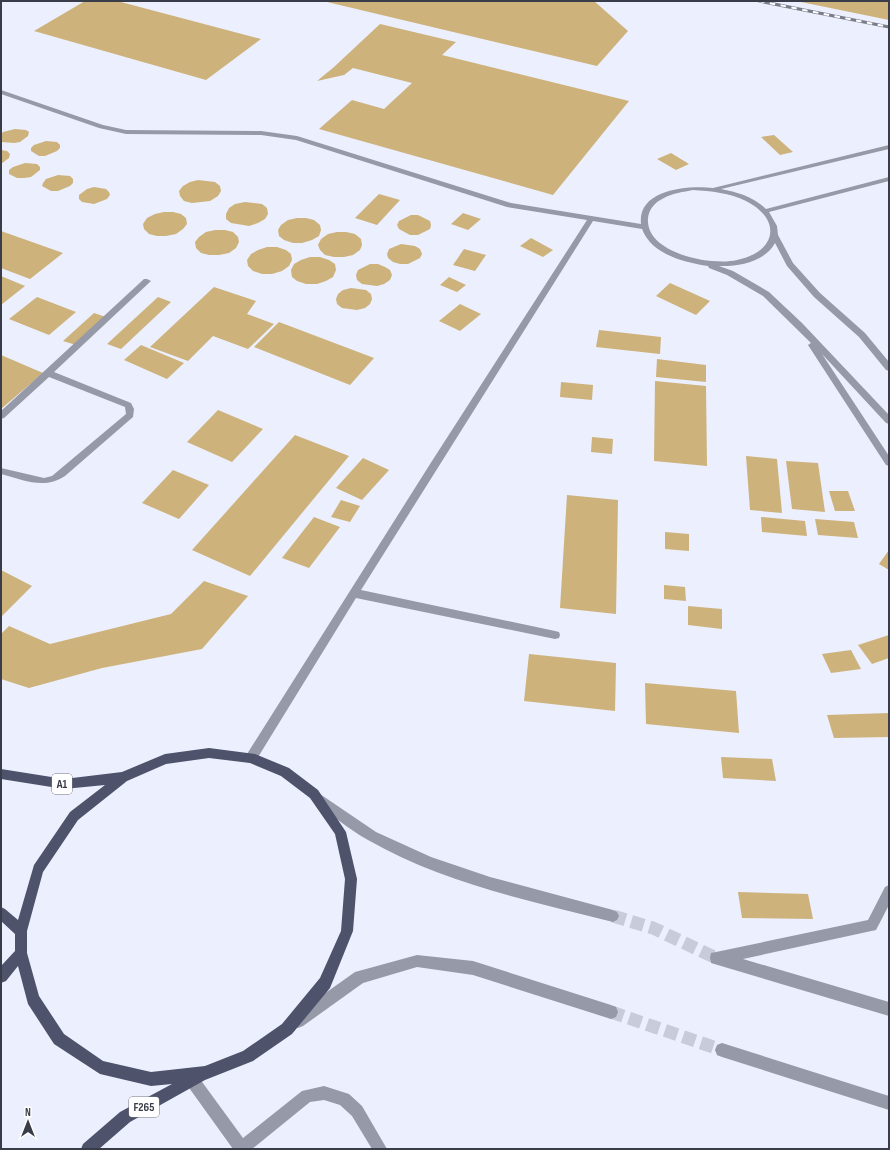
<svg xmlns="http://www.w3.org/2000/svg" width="890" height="1150" viewBox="0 0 890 1150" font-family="'Sofia Sans Condensed',sans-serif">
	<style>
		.building { fill: #cdb27b }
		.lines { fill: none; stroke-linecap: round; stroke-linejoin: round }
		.minor-tunnel { stroke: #c8cbd9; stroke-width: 13; stroke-dasharray: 13 6; stroke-linecap: butt }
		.minor { fill: #9699a7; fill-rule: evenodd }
		.major { fill: #4e526a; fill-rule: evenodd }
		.rail-casing { stroke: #797c8a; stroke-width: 3 }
		.rail { stroke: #fff; stroke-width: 2; stroke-dasharray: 5.5; stroke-linecap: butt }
		.labels { text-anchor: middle; stroke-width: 3; stroke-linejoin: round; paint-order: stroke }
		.shield { fill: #fff; stroke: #747680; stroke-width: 1 }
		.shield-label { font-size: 12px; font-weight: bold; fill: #393c49 }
	</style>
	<rect width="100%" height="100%" fill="#eceffd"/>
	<g class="building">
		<path d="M 85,1 L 117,1 L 261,39 L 206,80 L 34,31 Z"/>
		<path d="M 594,1 L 628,31 L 597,66 L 327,2 Z"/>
		<path d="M 801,1 L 889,1 L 889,20 L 801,2 Z"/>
		<path d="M 380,24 L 456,42 L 442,55 L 629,101 L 553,195 L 319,129 L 352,100 L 384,109 L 412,83 L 353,68 L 344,75 L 317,81 L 334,67 Z"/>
		<path d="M 15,129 L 26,130 L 29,132 L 28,136 L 20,142 L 14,143 L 2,142 L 1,135 L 3,132 Z"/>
		<path d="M 774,135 L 793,152 L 780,155 L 761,137 Z"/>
		<path d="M 46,141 L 57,142 L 60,145 L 60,148 L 57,151 L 45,156 L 39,156 L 31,151 L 31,148 L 34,145 Z"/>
		<path d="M 1,150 L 7,151 L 10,154 L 9,158 L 1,164 Z"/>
		<path d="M 671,153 L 689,164 L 676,170 L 657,159 Z"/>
		<path d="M 25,163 L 37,164 L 40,167 L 40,170 L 31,177 L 24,178 L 17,178 L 9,174 L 9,170 L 13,167 Z"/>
		<path d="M 58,175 L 70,176 L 73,179 L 73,183 L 70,186 L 58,191 L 51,191 L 42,186 L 43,183 L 46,179 Z"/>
		<path d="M 198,180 L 215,182 L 220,186 L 221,191 L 218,196 L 210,201 L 192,203 L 184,201 L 180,196 L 179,191 L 183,186 L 190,182 Z"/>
		<path d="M 94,187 L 106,189 L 109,192 L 110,195 L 107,199 L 94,204 L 82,202 L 79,199 L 79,195 L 87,189 Z"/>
		<path d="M 379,194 L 400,200 L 377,225 L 355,218 Z"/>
		<path d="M 245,202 L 262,204 L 267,208 L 268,214 L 265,219 L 258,223 L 249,226 L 231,223 L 226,219 L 226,214 L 229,208 L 235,204 Z"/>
		<path d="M 164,212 L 173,212 L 181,214 L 186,218 L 187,224 L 183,229 L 176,234 L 166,236 L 157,236 L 149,234 L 144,229 L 143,224 L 147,218 L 155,214 Z"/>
		<path d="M 463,213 L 481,219 L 468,230 L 451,224 Z"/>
		<path d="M 411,215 L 418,215 L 430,221 L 431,225 L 430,229 L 418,235 L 410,235 L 399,229 L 397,225 L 399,221 Z"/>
		<path d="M 297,218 L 306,218 L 314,220 L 320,225 L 321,230 L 319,236 L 312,240 L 302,243 L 293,243 L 284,240 L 279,236 L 278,230 L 281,225 L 288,220 Z"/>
		<path d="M 215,230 L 225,230 L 233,232 L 238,237 L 239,242 L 236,248 L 229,253 L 219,255 L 209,255 L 201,253 L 196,248 L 195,242 L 199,237 L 206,232 Z"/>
		<path d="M 1,231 L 63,253 L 30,279 L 1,268 Z"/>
		<path d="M 337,232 L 346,232 L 355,234 L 361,239 L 362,245 L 360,250 L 353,255 L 344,257 L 334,257 L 325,255 L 320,250 L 318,245 L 321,239 L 328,234 Z"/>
		<path d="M 531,238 L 553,250 L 543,257 L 520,246 Z"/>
		<path d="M 401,244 L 415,246 L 420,249 L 422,254 L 420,258 L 408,264 L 400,264 L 393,262 L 388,258 L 387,254 L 389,249 Z"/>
		<path d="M 267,247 L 277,247 L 286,250 L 291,254 L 292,260 L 289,266 L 282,271 L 272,274 L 262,274 L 253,271 L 248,266 L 247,260 L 251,254 L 258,250 Z"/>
		<path d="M 464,249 L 486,255 L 475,271 L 453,265 Z"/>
		<path d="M 310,257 L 320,257 L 329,260 L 335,264 L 336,270 L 333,277 L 326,281 L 317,284 L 306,284 L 297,281 L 292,277 L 291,270 L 294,264 L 301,260 Z"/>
		<path d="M 370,264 L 378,264 L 385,267 L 390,270 L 392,275 L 390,280 L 384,284 L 377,286 L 362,284 L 357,280 L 356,275 L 358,270 Z"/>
		<path d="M 1,276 L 25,286 L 1,305 Z"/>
		<path d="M 449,277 L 466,285 L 457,292 L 440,285 Z"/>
		<path d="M 670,283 L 710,301 L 696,315 L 656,296 Z"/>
		<path d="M 214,287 L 256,301 L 247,314 L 274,324 L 248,349 L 213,336 L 188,361 L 150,347 Z"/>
		<path d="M 351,288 L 366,290 L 371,294 L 372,299 L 370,304 L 365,308 L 357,310 L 342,308 L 337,304 L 336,299 L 338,294 L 343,290 Z"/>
		<path d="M 37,297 L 76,312 L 49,335 L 9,319 Z"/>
		<path d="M 158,297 L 171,302 L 121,349 L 107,344 Z"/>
		<path d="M 460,304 L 481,314 L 460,331 L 439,321 Z"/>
		<path d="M 94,313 L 106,317 L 76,345 L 63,341 Z"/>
		<path d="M 279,322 L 374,358 L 350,385 L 254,347 Z"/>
		<path d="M 599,330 L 661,337 L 660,354 L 596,347 Z"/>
		<path d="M 141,345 L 184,363 L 167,379 L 124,360 Z"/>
		<path d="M 1,355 L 43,373 L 1,409 Z"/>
		<path d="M 657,359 L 706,365 L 706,382 L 656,377 Z"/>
		<path d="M 655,381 L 706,386 L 707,466 L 654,461 Z"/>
		<path d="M 561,382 L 593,385 L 592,400 L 560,397 Z"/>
		<path d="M 218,410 L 263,429 L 232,462 L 187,442 Z"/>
		<path d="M 295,435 L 349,456 L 250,576 L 192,550 Z"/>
		<path d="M 592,437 L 613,439 L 612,454 L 591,452 Z"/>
		<path d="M 746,456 L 777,459 L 782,513 L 750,510 Z"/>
		<path d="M 363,458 L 389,470 L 362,500 L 336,488 Z"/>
		<path d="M 786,461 L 818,463 L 825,512 L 792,509 Z"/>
		<path d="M 173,470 L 209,485 L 179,519 L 142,503 Z"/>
		<path d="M 829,491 L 848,491 L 855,511 L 835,511 Z"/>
		<path d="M 567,495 L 618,500 L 616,614 L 560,608 Z"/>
		<path d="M 341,500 L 360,506 L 350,522 L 331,517 Z"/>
		<path d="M 314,517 L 340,527 L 309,568 L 282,558 Z"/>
		<path d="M 761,517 L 805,521 L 807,536 L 762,532 Z"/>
		<path d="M 815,519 L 854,522 L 858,538 L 818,535 Z"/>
		<path d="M 665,532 L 689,534 L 689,551 L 665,549 Z"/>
		<path d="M 889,550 L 889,570 L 879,564 Z"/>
		<path d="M 1,570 L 32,586 L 1,617 Z"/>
		<path d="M 204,581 L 248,596 L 202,649 L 102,668 L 29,688 L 1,679 L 1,634 L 9,626 L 50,644 L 171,614 Z"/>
		<path d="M 664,585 L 685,587 L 686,601 L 664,599 Z"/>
		<path d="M 688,606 L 722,609 L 722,629 L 688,625 Z"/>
		<path d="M 889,635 L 889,658 L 872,664 L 858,645 Z"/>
		<path d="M 851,650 L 861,669 L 831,673 L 822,654 Z"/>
		<path d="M 529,654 L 616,663 L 615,711 L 524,701 Z"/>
		<path d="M 645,683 L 736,691 L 739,733 L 646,724 Z"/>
		<path d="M 889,713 L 889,737 L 834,738 L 827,715 Z"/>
		<path d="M 721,757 L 772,759 L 776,781 L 723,778 Z"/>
		<path d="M 738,892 L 808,894 L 813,919 L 742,918 Z"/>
	</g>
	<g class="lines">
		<g class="minor-tunnel">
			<path d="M 613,916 L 653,928 L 716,958"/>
			<path d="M 611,1012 L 722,1050"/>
		</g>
		<g class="minor">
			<path d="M 1,90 L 103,125 L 126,130 L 261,131 L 297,136 L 511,203 L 641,224 C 637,189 689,185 713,188 L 889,145 L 889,149 L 721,189 C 737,192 754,197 766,209 L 889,177 L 889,181 L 769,212 L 777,226 L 778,235 L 793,263 L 820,293 L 865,333 L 889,362 L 889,371 L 886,370 L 859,337 L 814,297 L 787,266 L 775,243 C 766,261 738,267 719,266 L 733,271 L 769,292 L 802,323 L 889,415 L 889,424 L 886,423 L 822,354 L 889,456 L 889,466 L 886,465 L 808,345 L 811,343 L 763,296 L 727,275 L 709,268 L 708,266 C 684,262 652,255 642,229 L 593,221 L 361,590 L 555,631 L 559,632 L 560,635 L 559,638 L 555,639 L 356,598 L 255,762 L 251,763 L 247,762 L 245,758 L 247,754 L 432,461 L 587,220 L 507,207 L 296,140 L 261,135 L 126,134 L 99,128 L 1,94 ZM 693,190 C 711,191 730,193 746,201 C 783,220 776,252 737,260 C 712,266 645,254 648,218 C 649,209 655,202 664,198 C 673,193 683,192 693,190 Z"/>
			<path d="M 144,279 L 147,279 L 151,281 L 54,372 L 131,403 L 134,409 L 133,417 L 65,476 C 44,490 24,480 1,474 L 1,468 L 44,478 L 52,476 L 126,414 L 125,407 L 49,377 L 4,418 L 1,419 L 1,411 Z"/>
			<path d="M 317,792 L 376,832 L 431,857 L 490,877 L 613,910 L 617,912 L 619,916 L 617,920 L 613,922 C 530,901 443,883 368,840 C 348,829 331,814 313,801 L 311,797 L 313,793 Z"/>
			<path d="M 889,885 L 889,905 L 876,930 L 743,959 L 889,1002 L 889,1016 L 711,963 L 710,958 L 711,953 L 716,952 L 868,920 L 885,887 Z"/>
			<path d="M 417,955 L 473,961 L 611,1005 L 616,1007 L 618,1012 L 616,1017 L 611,1019 L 473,975 L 417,967 L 363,983 L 303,1026 L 298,1028 L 293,1026 L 291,1021 L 293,1016 L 355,972 Z"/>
			<path d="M 722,1043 L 889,1096 L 889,1110 L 722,1057 L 717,1055 L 715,1050 L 717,1045 Z"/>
			<path d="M 192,1073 L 197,1075 L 243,1138 L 302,1091 L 324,1086 L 349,1094 L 362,1106 L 387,1149 L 372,1149 L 352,1116 L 340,1105 L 324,1100 L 310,1102 L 252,1149 L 233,1149 L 187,1085 L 185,1080 L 187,1075 Z"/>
		</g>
		<path class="major" d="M 209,748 L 255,754 L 289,768 L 318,790 L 346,832 L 357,879 L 353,931 L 330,988 L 292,1034 L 253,1061 L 205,1080 L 130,1122 L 99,1149 L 81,1149 L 83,1144 L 120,1112 L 172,1084 L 151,1086 L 100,1074 L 54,1044 L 28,1004 L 18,966 L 6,981 L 1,983 L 1,966 L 15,951 L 15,934 L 1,921 L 1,907 L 5,909 L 18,920 L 34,865 L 70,812 L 105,785 L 64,789 L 1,779 L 1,769 L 64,779 L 122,772 L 165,754 ZM 209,758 L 250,763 L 281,776 L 310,798 L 335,834 L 345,879 L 341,931 L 320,978 L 282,1024 L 243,1051 L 205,1066 L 151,1072 L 103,1061 L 64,1034 L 39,996 L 27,953 L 27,931 L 43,872 L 78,820 L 127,781 L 166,764 Z"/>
		<defs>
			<path id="rail" d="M 759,1 L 889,27"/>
		</defs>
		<use href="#rail" class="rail-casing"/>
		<use href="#rail" class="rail"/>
	</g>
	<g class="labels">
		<g class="shield">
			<rect x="52" y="774" width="20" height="20" rx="3"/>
			<rect x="129" y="1097" width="30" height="20" rx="3"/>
		</g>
		<g class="shield-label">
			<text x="62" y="788">A1</text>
			<text x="144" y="1111">F265</text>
		</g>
	</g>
	<rect width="890" height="1150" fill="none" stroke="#393c49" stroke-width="4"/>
	<g transform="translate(28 1122)" stroke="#ffffff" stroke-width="3" paint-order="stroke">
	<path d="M0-3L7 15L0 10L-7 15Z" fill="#393c49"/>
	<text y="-6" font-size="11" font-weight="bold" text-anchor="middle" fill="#393c49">N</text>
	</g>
</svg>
